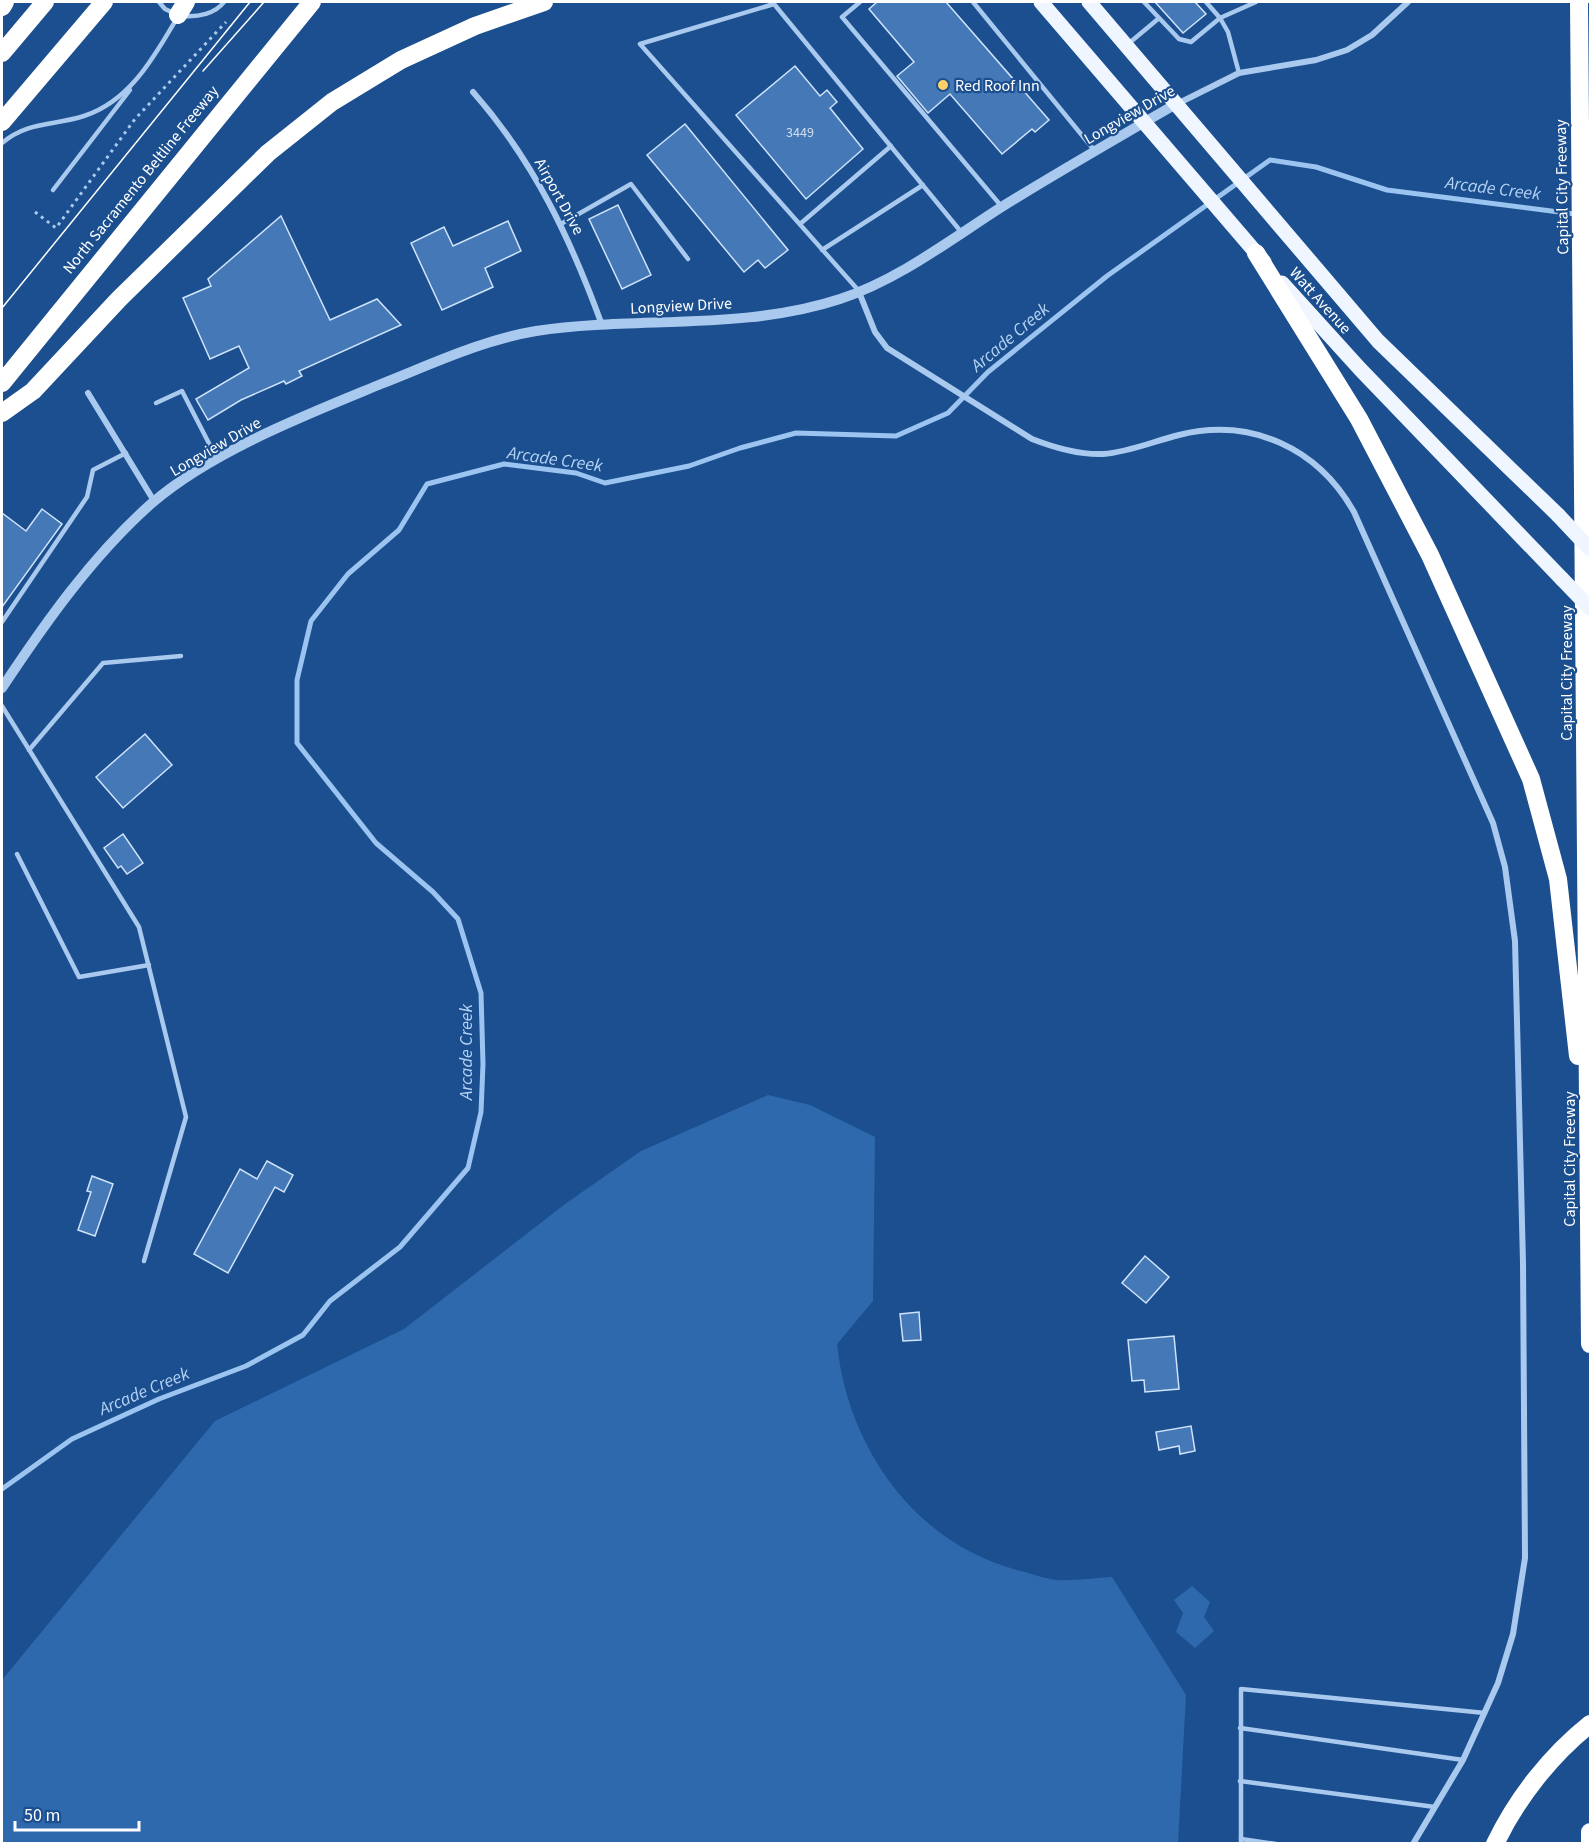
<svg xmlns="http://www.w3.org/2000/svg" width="1592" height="1845" viewBox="0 0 1592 1845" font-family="'Source Sans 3',sans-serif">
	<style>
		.green { fill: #2e69ad }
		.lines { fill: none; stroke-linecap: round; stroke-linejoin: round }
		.stream { stroke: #9cc4f0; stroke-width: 5 }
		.building { fill: #4478b7; stroke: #cfe3fa; stroke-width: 1.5 }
		.path { stroke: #a9c9ee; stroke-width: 3; stroke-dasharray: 3 4.5; stroke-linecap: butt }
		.service { stroke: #a9c9ee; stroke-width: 4.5 }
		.minor { stroke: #a9c9ee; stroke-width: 6 }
		.tertiary { stroke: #a9c9ee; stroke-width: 10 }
		.primary { stroke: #f0f6ff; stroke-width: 15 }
		.motorway { stroke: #fff; stroke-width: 18 }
		.tram { stroke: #fff; stroke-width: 1.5 }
		.primary-bridge { stroke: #f0f6ff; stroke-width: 15 }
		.poi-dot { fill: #ffd166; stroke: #1b4f8f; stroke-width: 2 }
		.labels { text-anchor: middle; stroke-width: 4.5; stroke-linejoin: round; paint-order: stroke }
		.number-label { font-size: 14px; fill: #d0dded }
		.poi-label { font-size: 16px; fill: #fff; stroke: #1b4f8f; text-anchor: start }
		.street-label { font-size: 16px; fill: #fff; stroke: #1b4f8f }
		.water-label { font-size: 18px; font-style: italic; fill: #b5d3f5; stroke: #1b4f8f }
	</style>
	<rect width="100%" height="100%" fill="#1b4f8f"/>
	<g class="green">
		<path d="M 768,1095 L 810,1105 L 875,1137 L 873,1301 L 837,1344 C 848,1449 916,1545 1021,1571 C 1033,1574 1045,1579 1057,1580 C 1075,1581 1094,1578 1112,1577 L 1186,1695 L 1178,1843 L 2,1843 L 2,1680 L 215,1421 L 404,1329 L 565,1204 L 641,1151 Z"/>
		<path d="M 1192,1586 L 1210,1602 L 1204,1617 L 1214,1631 L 1195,1648 L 1176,1632 L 1183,1613 L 1174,1600 Z"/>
	</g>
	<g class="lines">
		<path class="stream" d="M 2,1489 L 72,1439 L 159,1399 L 246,1366 L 303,1335 L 330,1301 L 400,1247 L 468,1168 L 481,1112 L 483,1064 L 481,993 L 458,919 L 433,892 L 376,843 L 297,743 L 297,680 L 311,621 L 348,574 L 399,530 L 427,484 L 504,464 L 576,473 L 605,483 L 689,466 L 740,448 L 796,433 L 896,436 L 948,413 L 988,372 L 1107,276 L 1270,160 L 1316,167 L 1387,190 L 1590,216"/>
	</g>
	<g class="building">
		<path d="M 877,2 L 946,2 L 1049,120 L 1035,132 L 1032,129 L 1002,154 L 950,94 L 928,113 L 897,76 L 914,62 L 869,9 Z"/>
		<path d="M 1155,2 L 1195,2 L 1206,14 L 1183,33 Z"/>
		<path d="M 795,66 L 820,96 L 827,90 L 837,102 L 830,108 L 863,149 L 806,199 L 736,115 Z"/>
		<path d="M 685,124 L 788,250 L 765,268 L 758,260 L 744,272 L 647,155 Z"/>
		<path d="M 618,205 L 651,275 L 622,289 L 589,219 Z"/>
		<path d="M 281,216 L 330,320 L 377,299 L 401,325 L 299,371 L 302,376 L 286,384 L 284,381 L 241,400 L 208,420 L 196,399 L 249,368 L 239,346 L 210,359 L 183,298 L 211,286 L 208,279 Z"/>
		<path d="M 508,221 L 521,251 L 485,268 L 493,287 L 442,310 L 411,243 L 444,227 L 453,246 Z"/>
		<path d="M 42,509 L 62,524 L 2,607 L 2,513 L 26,531 Z"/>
		<path d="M 145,734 L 172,765 L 123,808 L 96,777 Z"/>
		<path d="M 123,834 L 143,863 L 127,874 L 121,866 L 118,868 L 104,848 Z"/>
		<path d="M 267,1161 L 293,1175 L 284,1192 L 275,1187 L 228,1273 L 194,1254 L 240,1169 L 257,1179 Z"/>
		<path d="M 92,1176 L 113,1184 L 95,1236 L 78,1230 L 91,1192 L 87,1191 Z"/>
		<path d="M 1145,1256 L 1169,1277 L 1146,1303 L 1122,1283 Z"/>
		<path d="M 919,1312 L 921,1340 L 903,1341 L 900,1314 Z"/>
		<path d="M 1174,1336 L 1179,1389 L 1145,1392 L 1144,1380 L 1132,1381 L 1128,1340 Z"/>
		<path d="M 1191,1426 L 1195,1451 L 1180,1454 L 1179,1446 L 1159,1450 L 1156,1432 Z"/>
	</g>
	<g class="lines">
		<path class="path" d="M 35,212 L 56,228 L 135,119 L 226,22"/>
		<g class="service">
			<path d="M 159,2 L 165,9 L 176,14"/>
			<path d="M 860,2 L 842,17 L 1002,207"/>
			<path d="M 973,2 L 1094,150"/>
			<path d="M 1144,2 L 1179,39 L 1191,42 L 1220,18 L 1206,2"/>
			<path d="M 184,16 C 198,17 215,14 224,2"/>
			<path d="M 1128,44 L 1158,19"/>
			<path d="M 1239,73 L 1228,32 L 1220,18 L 1256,2"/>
			<path d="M 2,143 C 28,121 53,126 84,116 C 130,101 154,57 177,18"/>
			<path d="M 53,190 L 130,90"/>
			<path d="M 561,224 L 631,184 L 688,259"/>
			<path d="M 800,224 L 891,146"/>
			<path d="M 822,250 L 923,185"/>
			<path d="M 859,291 L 640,44 L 774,4 L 962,233"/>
			<path d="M 156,403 L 182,391 L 216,457"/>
			<path d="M 2,622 L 87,497 L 93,470 L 126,453"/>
			<path d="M 2,706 L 139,927 L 186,1117 L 144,1261"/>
			<path d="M 29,750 L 103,663 L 181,656"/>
			<path d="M 17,854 L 79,977 L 149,965"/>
			<path d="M 1240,1728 L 1463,1760"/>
			<path d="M 1240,1781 L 1435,1807"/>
			<path d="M 1241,1839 L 1276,1844"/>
			<path d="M 1241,1844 L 1241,1689 L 1485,1713"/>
		</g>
		<g class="minor">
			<path d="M 473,92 C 534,161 571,240 602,325"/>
			<path d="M 1177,104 L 1239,73 L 1316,60 L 1347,50 L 1372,35 L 1408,2"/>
			<path d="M 859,292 L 875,332 L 887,348 L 1032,439 C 1055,448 1078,455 1103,454 C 1130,452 1154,441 1179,435 C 1251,417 1318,448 1354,512 L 1493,823 L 1505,867 L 1515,941 L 1523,1263 L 1525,1558 L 1513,1634 L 1498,1683 L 1463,1760 L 1413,1844"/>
			<path d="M 88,393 L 154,501"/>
		</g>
		<path class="tertiary" d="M 2,688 C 45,623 93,555 152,503 C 212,451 308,414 381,384 C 432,364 482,340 536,331 C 636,316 743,331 840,299 C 898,280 950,240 1000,208 C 1058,172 1117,138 1176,104"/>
		<g class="primary">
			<path d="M 1041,2 L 1264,262"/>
			<path d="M 1089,2 L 1378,341 L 1558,515"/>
			<path d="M 1282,283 L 1360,369 L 1562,579"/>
		</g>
		<g class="motorway">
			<path d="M 1579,2 L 1590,1344"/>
			<path d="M 2,7 L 5,2"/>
			<path d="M 178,15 L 186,2"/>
			<path d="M 2,53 L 45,2"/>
			<path d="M 2,122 L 104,2"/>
			<path d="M 1256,253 L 1359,419 L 1430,555 L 1531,779 L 1558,879 L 1578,1056"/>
			<path d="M 2,383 L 312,2"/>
			<path d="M 2,413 L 33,391 L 119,299 L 268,153 L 332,102 L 401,60 L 475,26 L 544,2"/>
			<path d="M 1495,1844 C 1517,1798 1551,1755 1590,1724"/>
			<path d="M 1590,1844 L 1590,1832"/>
		</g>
		<g class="tram">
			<path d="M 203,71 L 264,2"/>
			<path d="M 2,308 L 250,2"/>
		</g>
		<g class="primary-bridge">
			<path d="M 1558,515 L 1590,549"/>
			<path d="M 1562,579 L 1590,608"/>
		</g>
	</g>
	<circle class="poi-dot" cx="943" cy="85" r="6"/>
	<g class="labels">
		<g class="number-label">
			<text x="800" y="137">3449</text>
		</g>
		<g class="poi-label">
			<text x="955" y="91">Red Roof Inn</text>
		</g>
		<g class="street-label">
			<text transform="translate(1129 114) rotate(-30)" y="6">Longview Drive</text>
			<text transform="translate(140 179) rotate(-51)" y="6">North Sacramento Beltline Freeway</text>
			<text transform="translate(1561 187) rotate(-91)" y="6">Capital City Freeway</text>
			<text transform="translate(560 196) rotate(61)" y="6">Airport Drive</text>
			<text transform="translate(1321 300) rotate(48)" y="6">Watt Avenue</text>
			<text transform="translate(681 305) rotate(-3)" y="6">Longview Drive</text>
			<text transform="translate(215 446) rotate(-30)" y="6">Longview Drive</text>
			<text transform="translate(1566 673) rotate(-90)" y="6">Capital City Freeway</text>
			<text transform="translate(1569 1159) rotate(-90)" y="6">Capital City Freeway</text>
		</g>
		<g class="water-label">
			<text transform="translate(1493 188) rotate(7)" y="6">Arcade Creek</text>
			<text transform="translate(1010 337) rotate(-40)" y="6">Arcade Creek</text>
			<text transform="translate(555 459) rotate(8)" y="6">Arcade Creek</text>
			<text transform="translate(466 1052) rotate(-90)" y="6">Arcade Creek</text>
			<text transform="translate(144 1391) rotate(-23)" y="6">Arcade Creek</text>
		</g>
	</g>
	<rect width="1592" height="1845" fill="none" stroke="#ffffff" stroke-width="6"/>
	<path d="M15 1821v9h124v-9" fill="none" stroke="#ffffff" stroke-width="3"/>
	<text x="24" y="1821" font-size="18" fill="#ffffff" stroke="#1b4f8f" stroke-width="4.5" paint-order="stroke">50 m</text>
</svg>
